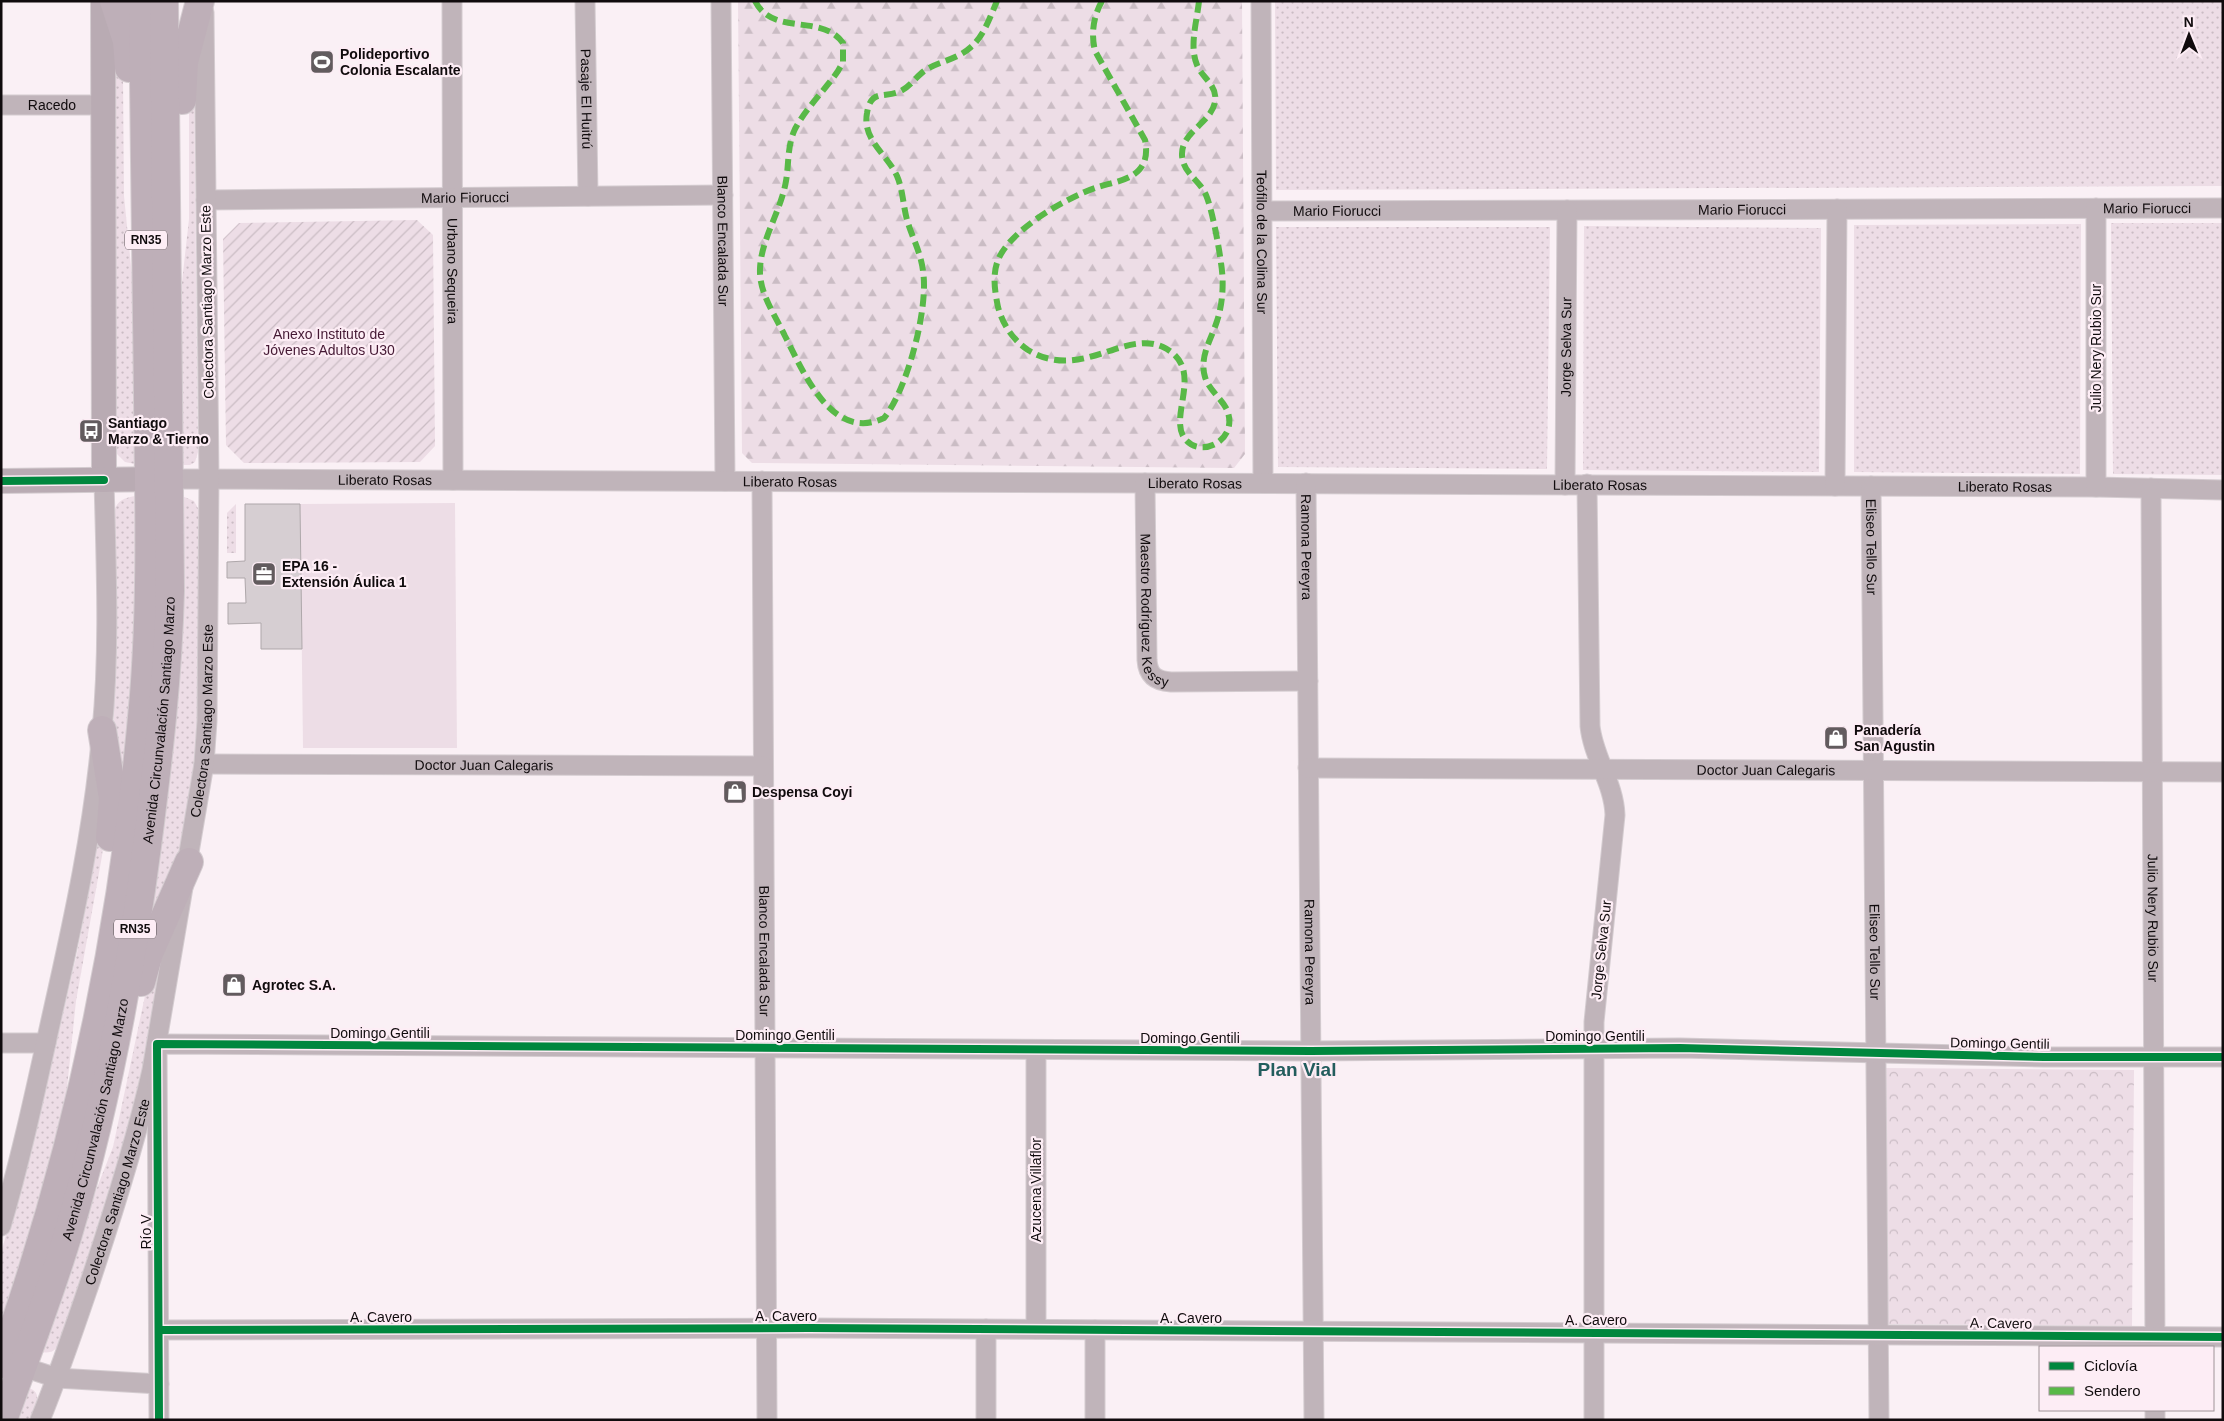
<svg xmlns="http://www.w3.org/2000/svg" width="2224" height="1421" viewBox="0 0 2224 1421" font-family="Helvetica,sans-serif">
	<style>
		.grass { fill: url(#grass-dots) }
		.forest { fill: url(#forest-firs) }
		.park { fill: url(#park-crowns) }
		.garden { fill: url(#garden-furrows) }
		.pitch { fill: #eddde6 }
		.building { fill: #d6ced2; stroke: #aea7aa }
		.lines { fill: none; stroke-linecap: round; stroke-linejoin: round }
		.minor-casing { stroke: #d4ccd0; stroke-width: 21 }
		.major-casing { stroke: #d4ccd0; stroke-width: 26 }
		.highway-casing { stroke: #d4ccd0; stroke-width: 30 }
		.minor { stroke: #c0b4ba; stroke-width: 19 }
		.major { stroke: #b9abb3; stroke-width: 24 }
		.highway { stroke: #beafb8; stroke-width: 28 }
		.quiet { stroke: #58b947; stroke-width: 6; stroke-dasharray: 12 6; stroke-linecap: butt }
		.cycleway-casing { stroke: #fdedf5; stroke-width: 11 }
		.cycleway { stroke: #00873e; stroke-width: 8 }
		.labels { text-anchor: middle; stroke-width: 4.5; stroke-linejoin: round; paint-order: stroke }
		.shield { fill: #fdedf5; stroke: #574f53; stroke-width: 1 }
		.shield-label { font-size: 12px; font-weight: bold; fill: #100b0d }
		.poi-label { font-size: 14px; font-weight: bold; fill: #100b0d; stroke: #fdedf5; text-anchor: start }
		.street-label { font-size: 14px; fill: #100b0d; stroke: #fdedf5 }
		.park-label { font-size: 14px; fill: #441833; stroke: #fdedf5 }
		.district-label { font-size: 19px; font-weight: bold; fill: #235d5d; stroke: #fdedf5 }
	</style>
	<defs>
		<pattern id="grass-dots" width="8" height="8" patternUnits="userSpaceOnUse" patternTransform="scale(1.25)"><rect width="8" height="8" fill="#eddde6"/><path d="M2 2h.1M6 6h.1" fill="none" stroke="#cabcc4" stroke-width="1.8" stroke-linecap="round"/></pattern>
		<pattern id="forest-firs" width="22" height="20" patternUnits="userSpaceOnUse" patternTransform="scale(1.25)"><rect width="22" height="20" fill="#eddde6"/><path d="M5 1l3.5 6h-7zM16 11l3.5 6h-7z" fill="#cabcc4"/></pattern>
		<pattern id="park-crowns" width="20" height="18" patternUnits="userSpaceOnUse" patternTransform="scale(1.25)"><rect width="20" height="18" fill="#eddde6"/><path d="M2 6a3 3 0 1 1 6 0M12 15a3 3 0 1 1 6 0" fill="none" stroke="#cabcc4"/></pattern>
		<pattern id="garden-furrows" width="10" height="10" patternUnits="userSpaceOnUse" patternTransform="scale(1.25)"><rect width="10" height="10" fill="#eddde6"/><path d="M-1 1l2-2M0 10L10 0M9 11l2-2" fill="none" stroke="#cabcc4"/></pattern>
	</defs>
	<rect width="100%" height="100%" fill="#faf0f5"/>
	<g class="grass">
		<path d="M 1275,1 L 2223,1 L 2223,186 L 1276,190 Z"/>
		<path d="M 113,30 L 123,75 L 124,196 L 134,296 L 137,462 L 135,464 L 125,462 L 114,451 Z"/>
		<path d="M 194,67 L 198,452 L 195,462 L 190,465 L 181,465 L 177,327 L 189,219 L 189,100 Z"/>
		<path d="M 2111,223 L 2223,223 L 2223,475 L 2113,474 Z"/>
		<path d="M 2081,224 L 2080,474 L 1854,472 L 1854,225 Z"/>
		<path d="M 1584,226 L 1821,228 L 1819,472 L 1583,470 Z"/>
		<path d="M 1276,227 L 1550,227 L 1547,469 L 1278,467 Z"/>
		<path d="M 135,496 L 140,510 L 129,734 L 118,795 L 113,705 L 114,514 C 115,502 123,498 135,496 Z"/>
		<path d="M 182,496 L 194,501 L 200,512 L 199,718 L 197,748 L 184,843 L 147,940 Z"/>
		<path d="M 236,504 L 236,553 L 227,553 L 227,513 Z"/>
		<path d="M 103,798 L 106,818 L 102,856 L 76,1001 L 64,1117 L 1,1333 L 1,1253 L 37,1125 L 77,953 L 88,896 Z"/>
		<path d="M 164,941 C 156,1004 145,1066 128,1127 C 109,1199 84,1269 61,1340 C 57,1350 52,1354 41,1352 L 73,1249 L 113,1147 L 146,991 Z"/>
		<path d="M 27,1388 C 44,1390 36,1409 32,1420 L 14,1420 Z"/>
	</g>
	<path class="forest" d="M 738,1 L 1242,1 L 1245,454 L 1234,468 L 752,463 L 742,453 Z"/>
	<path class="park" d="M 1886,1068 L 2134,1070 L 2132,1326 L 1884,1324 Z"/>
	<path class="garden" d="M 417,220 L 433,235 L 435,446 L 420,462 L 244,463 L 226,445 L 223,239 L 239,223 Z"/>
	<path class="pitch" d="M 455,503 L 457,748 L 303,748 L 300,504 Z"/>
	<path class="building" d="M 245,504 L 300,504 L 302,649 L 261,649 L 261,623 L 228,624 L 228,603 L 246,603 L 245,578 L 227,578 L 227,562 L 245,561 Z"/>
	<g class="lines">
		<defs>
			<g id="minor">
				<path id="s1" d="M 452,1 L 453,480"/>
				<path id="s2" d="M 585,1 L 588,196"/>
				<path id="s3" d="M 721,1 L 725,481"/>
				<path id="s4" d="M 1261,1 L 1263,483"/>
				<path id="s5" d="M 1,105 L 103,105"/>
				<path id="s6" d="M 206,200 L 723,195"/>
				<path id="s7" d="M 1262,211 L 2223,208"/>
				<path id="s8" d="M 169,479 L 2096,487 L 2223,490"/>
				<path id="s9" d="M 762,481 L 767,1420"/>
				<path id="s10" d="M 1145,483 L 1147,660 C 1148,676 1156,681 1171,682 L 1308,681"/>
				<path id="s11" d="M 1306,483 L 1314,1420"/>
				<path d="M 1587,484 L 1590,726 C 1593,757 1614,783 1615,815 L 1594,1022 L 1594,1420"/>
				<path id="s12" d="M 1565,485 L 1567,210"/>
				<path d="M 1835,486 L 1837,209"/>
				<path id="s13" d="M 1871,486 L 1879,1420"/>
				<path d="M 2096,487 L 2096,208"/>
				<path id="s14" d="M 2151,488 L 2155,1347"/>
				<path id="s15" d="M 204,764 L 763,766"/>
				<path id="s16" d="M 1308,768 L 2223,772"/>
				<path d="M 1,1043 L 46,1043"/>
				<path d="M 1036,1050 L 1036,1329"/>
				<path d="M 1,1226 C 22,1155 37,1083 53,1011 C 74,918 94,826 102,731 C 110,647 106,563 104,480"/>
				<path d="M 986,1329 L 986,1420"/>
				<path d="M 159,1330 L 809,1328 L 2223,1337"/>
				<path d="M 1095,1330 L 1095,1420"/>
				<path d="M 11,1363 L 57,1378 L 159,1384"/>
				<path d="M 2155,1410 L 2155,1420"/>
				<path id="s17" d="M 40,1420 C 59,1374 75,1326 91,1279 C 114,1210 136,1141 152,1070 L 204,764 L 207,721 L 209,479 L 204,12"/>
				<path d="M 159,1420 L 157,1044 L 1311,1051 L 1680,1048 L 2044,1057 L 2223,1057"/>
			</g>
			<g id="major">
				<path d="M 103,1 L 104,480"/>
				<path d="M 1,481 L 167,479"/>
			</g>
			<g id="highway">
				<path d="M 114,1 L 127,41 L 129,68"/>
				<path d="M 182,100 L 184,62 L 200,1"/>
				<path d="M 102,730 L 113,798 L 110,837"/>
				<path d="M 141,982 L 149,953 L 189,862"/>
				<path d="M 1,1364 C 78,1149 125,923 144,695 C 152,596 149,496 148,397 C 146,265 144,133 143,1"/>
				<path id="s18" d="M 3,1420 C 25,1358 49,1297 68,1234 C 106,1107 130,977 147,846 C 158,761 168,676 170,591 L 164,1"/>
			</g>
		</defs>
		<use href="#minor" class="minor-casing"/>
		<use href="#major" class="major-casing"/>
		<use href="#highway" class="highway-casing"/>
		<use href="#minor" class="minor"/>
		<use href="#major" class="major"/>
		<use href="#highway" class="highway"/>
		<g class="quiet">
			<path d="M 755,1 C 773,37 822,13 843,43 L 843,62 L 838,71 C 825,90 806,108 795,129 C 787,146 789,164 786,181 C 781,211 761,239 760,269 C 759,293 775,315 785,336 C 803,371 832,443 884,418 C 907,390 929,308 923,271 C 921,253 912,237 907,220 C 903,205 903,190 897,176 C 887,154 862,140 867,113 C 871,88 885,99 901,91 C 911,86 917,75 927,69 C 941,61 958,59 971,47 C 984,36 990,17 997,1"/>
			<path d="M 1102,1 C 1093,17 1091,34 1095,51 L 1145,140 C 1147,151 1147,161 1139,170 C 1129,181 1109,183 1095,188 C 1066,198 1010,230 998,260 C 992,275 995,292 998,307 C 1003,325 1013,340 1028,350 C 1081,382 1124,329 1163,347 C 1207,368 1167,416 1185,439 C 1202,460 1241,438 1226,408 C 1220,397 1209,390 1205,377 C 1199,357 1211,340 1217,321 C 1223,303 1224,282 1221,263 C 1219,247 1212,209 1206,195 C 1199,179 1183,174 1182,155 C 1181,132 1211,123 1215,102 C 1218,85 1202,78 1197,65 C 1189,46 1197,21 1199,1"/>
		</g>
		<defs>
			<g id="cycleway">
				<path d="M 1,481 L 104,480"/>
				<path d="M 159,1330 L 809,1328 L 2223,1337"/>
				<path d="M 159,1420 L 157,1044 L 1311,1051 L 1680,1048 L 2044,1057 L 2223,1057"/>
			</g>
		</defs>
		<use href="#cycleway" class="cycleway-casing"/>
		<use href="#cycleway" class="cycleway"/>
	</g>
	<defs>
		<symbol id="stadium-square" viewBox="-11 -11 22 22"><rect x="-9" y="-9" width="18" height="18" rx="4" fill="#625b5e" stroke="#fdedf5"/><path d="M0-5a6.5 5 0 1 0 0 10a6.5 5 0 1 0 0-10ZM-3.5-1.8h7v3.6h-7Z" fill="#fff"/></symbol>
		<symbol id="bus-square" viewBox="-11 -11 22 22"><rect x="-9" y="-9" width="18" height="18" rx="4" fill="#625b5e" stroke="#fdedf5"/><path d="M-5-6H5V4H4V6H2V4H-2V6H-4V4H-5ZM-3.5-4V0h7V-4ZM-3.5 1.2v1.5H-2V1.2ZM2 1.2v1.5H3.5V1.2Z" fill="#fff"/></symbol>
		<symbol id="office-square" viewBox="-11 -11 22 22"><rect x="-9" y="-9" width="18" height="18" rx="4" fill="#625b5e" stroke="#fdedf5"/><path d="M-6-3h4V-5.5h4V-3h4V5H-6ZM-1-4.5V-3h2v-1.5ZM-6 0V1H6V0Z" fill="#fff"/></symbol>
		<symbol id="shop-square" viewBox="-11 -11 22 22"><rect x="-9" y="-9" width="18" height="18" rx="4" fill="#625b5e" stroke="#fdedf5"/><path d="M-5-2.5h2.3a2.7 3.5 0 0 1 5.4 0H5L5.5 6h-11ZM-1.5-2.5h3a1.5 2.3 0 0 0-3 0Z" fill="#fff"/></symbol>
	</defs>
	<g fill-rule="evenodd">
		<use href="#stadium-square" x="308" y="48" width="28" height="28"/>
		<use href="#bus-square" x="77" y="417" width="28" height="28"/>
		<use href="#office-square" x="250" y="560" width="28" height="28"/>
		<use href="#shop-square" x="1822" y="724" width="28" height="28"/>
		<use href="#shop-square" x="721" y="778" width="28" height="28"/>
		<use href="#shop-square" x="220" y="971" width="28" height="28"/>
	</g>
	<g class="labels">
		<g class="shield">
			<rect x="125" y="230.5" width="42" height="19" rx="4"/>
			<rect x="114" y="919.5" width="42" height="19" rx="4"/>
		</g>
		<g class="shield-label">
			<text x="146" y="244">RN35</text>
			<text x="135" y="933">RN35</text>
		</g>
		<g class="poi-label">
			<text x="340" y="59">Polideportivo<tspan x="340" dy="16">Colonia Escalante</tspan></text>
			<text x="108" y="428">Santiago<tspan x="108" dy="16">Marzo &amp; Tierno</tspan></text>
			<text x="282" y="571">EPA 16 -<tspan x="282" dy="16">Extensión Áulica 1</tspan></text>
			<text x="1854" y="735">Panadería<tspan x="1854" dy="16">San Agustin</tspan></text>
			<text x="752" y="797">Despensa Coyi</text>
			<text x="252" y="990">Agrotec S.A.</text>
		</g>
		<g class="street-label">
			<text dy="5" stroke="none"><textPath href="#s2" startOffset="98">Pasaje El Huitrú</textPath></text>
			<text dy="5" stroke="none"><textPath href="#s5" startOffset="51">Racedo</textPath></text>
			<text dy="5" stroke="none"><textPath href="#s6" startOffset="259">Mario Fiorucci</textPath></text>
			<text dy="5" stroke="none"><textPath href="#s7" startOffset="885">Mario Fiorucci</textPath></text>
			<text dy="5" stroke="none"><textPath href="#s7" startOffset="480">Mario Fiorucci</textPath></text>
			<text dy="5" stroke="none"><textPath href="#s7" startOffset="75">Mario Fiorucci</textPath></text>
			<text dy="5" stroke="none"><textPath href="#s3" startOffset="240">Blanco Encalada Sur</textPath></text>
			<text dy="5" stroke="none"><textPath href="#s4" startOffset="241">Teófilo de la Colina Sur</textPath></text>
			<text dy="5" stroke="none"><textPath href="#s1" startOffset="270">Urbano Sequeira</textPath></text>
			<text transform="translate(207 302) rotate(-91)" y="5">Colectora Santiago Marzo Este</text>
			<text dy="5" stroke="none"><textPath href="#s12" startOffset="138">Jorge Selva Sur</textPath></text>
			<text transform="translate(2096 348) rotate(-90)" y="5">Julio Nery Rubio Sur</text>
			<text dy="5" stroke="none"><textPath href="#s8" startOffset="216">Liberato Rosas</textPath></text>
			<text dy="5" stroke="none"><textPath href="#s8" startOffset="621">Liberato Rosas</textPath></text>
			<text dy="5" stroke="none"><textPath href="#s8" startOffset="1026">Liberato Rosas</textPath></text>
			<text dy="5" stroke="none"><textPath href="#s8" startOffset="1431">Liberato Rosas</textPath></text>
			<text dy="5" stroke="none"><textPath href="#s8" startOffset="1836">Liberato Rosas</textPath></text>
			<text dy="5" stroke="none"><textPath href="#s11" startOffset="64">Ramona Pereyra</textPath></text>
			<text dy="5" stroke="none"><textPath href="#s13" startOffset="61">Eliseo Tello Sur</textPath></text>
			<text dy="5" stroke="none"><textPath href="#s10" startOffset="131">Maestro Rodríguez Kessy</textPath></text>
			<text dy="5" stroke="none"><textPath href="#s18" startOffset="720">Avenida Circunvalación Santiago Marzo</textPath></text>
			<text dy="5" stroke="none"><textPath href="#s17" startOffset="721">Colectora Santiago Marzo Este</textPath></text>
			<text dy="5" stroke="none"><textPath href="#s15" startOffset="280">Doctor Juan Calegaris</textPath></text>
			<text dy="5" stroke="none"><textPath href="#s16" startOffset="458">Doctor Juan Calegaris</textPath></text>
			<text dy="5" stroke="none"><textPath href="#s14" startOffset="430">Julio Nery Rubio Sur</textPath></text>
			<text dy="5" stroke="none"><textPath href="#s9" startOffset="470">Blanco Encalada Sur</textPath></text>
			<text transform="translate(1601 950) rotate(-84)" y="5">Jorge Selva Sur</text>
			<text dy="5" stroke="none"><textPath href="#s11" startOffset="469">Ramona Pereyra</textPath></text>
			<text dy="5" stroke="none"><textPath href="#s13" startOffset="466">Eliseo Tello Sur</textPath></text>
			<text x="380" y="1038">Domingo Gentili</text>
			<text x="785" y="1040">Domingo Gentili</text>
			<text x="1595" y="1041">Domingo Gentili</text>
			<text x="1190" y="1043">Domingo Gentili</text>
			<text transform="translate(2000 1043) rotate(1)" y="5">Domingo Gentili</text>
			<text dy="5" stroke="none"><textPath href="#s18" startOffset="315">Avenida Circunvalación Santiago Marzo</textPath></text>
			<text transform="translate(1036 1190) rotate(-90)" y="5">Azucena Villaflor</text>
			<text dy="5" stroke="none"><textPath href="#s17" startOffset="241">Colectora Santiago Marzo Este</textPath></text>
			<text transform="translate(146 1232) rotate(-90)" y="5">Río V</text>
			<text x="786" y="1321">A. Cavero</text>
			<text x="381" y="1322">A. Cavero</text>
			<text x="1191" y="1323">A. Cavero</text>
			<text x="1596" y="1325">A. Cavero</text>
			<text transform="translate(2001 1323) rotate(1)" y="5">A. Cavero</text>
		</g>
		<g class="park-label">
			<text x="329" y="339">Anexo Instituto de<tspan x="329" dy="16">Jóvenes Adultos U30</tspan></text>
		</g>
		<g class="district-label">
			<text x="1297" y="1076">Plan Vial</text>
		</g>
	</g>
	<rect width="2224" height="1421" fill="none" stroke="#100b0d" stroke-width="5"/>
	<rect x="2039" y="1346" width="175" height="65" fill="#fdedf5" stroke="#9e9398"/>
	<rect x="2049" y="1362" width="25" height="8" fill="#00873e" stroke="#9e9398"/>
	<text x="2084" y="1371" font-size="15" fill="#100b0d">Ciclovía</text>
	<rect x="2049" y="1387" width="25" height="8" fill="#58b947" stroke="#9e9398"/>
	<text x="2084" y="1396" font-size="15" fill="#100b0d">Sendero</text>
	<g transform="translate(2189 35) rotate(359)" stroke="#fdedf5" stroke-width="4" paint-order="stroke">
	<path d="M0-4L9 19L0 12L-9 19Z" fill="#100b0d"/>
	<text y="-8" font-size="14" font-weight="bold" text-anchor="middle" fill="#100b0d">N</text>
	</g>
</svg>
